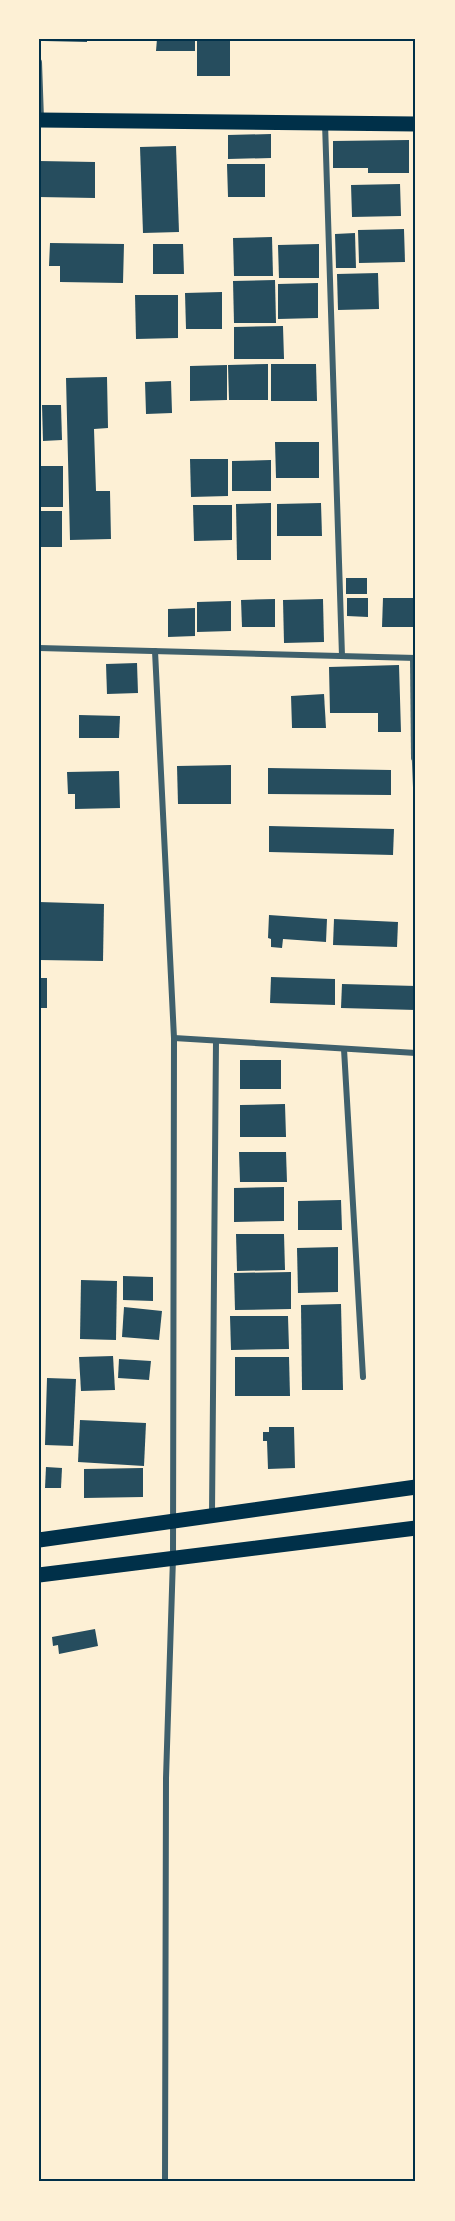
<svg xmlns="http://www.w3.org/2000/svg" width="455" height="2221" viewBox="0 0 455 2221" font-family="'Golos Text',sans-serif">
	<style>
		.building { fill: #264d5e }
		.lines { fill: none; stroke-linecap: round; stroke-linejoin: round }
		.service { stroke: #3f606c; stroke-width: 4.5 }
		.minor { stroke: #3f606c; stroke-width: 6 }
		.primary { stroke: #003049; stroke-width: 15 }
		.neatline { fill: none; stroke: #003049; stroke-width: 2 }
	</style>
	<rect width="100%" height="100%" fill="#fdf0d5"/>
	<g class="building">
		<path d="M 44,39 L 87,39 L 87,42 L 44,41 Z"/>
		<path d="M 157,39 L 195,39 L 195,51 L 156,51 Z"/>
		<rect x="197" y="39" width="33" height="37"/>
		<path d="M 271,134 L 271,158 L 228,159 L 228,135 Z"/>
		<path d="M 409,140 L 409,173 L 368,173 L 368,168 L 333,168 L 333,141 Z"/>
		<path d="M 176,146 L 179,232 L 143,233 L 140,147 Z"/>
		<path d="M 39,161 L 95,162 L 95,198 L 39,197 Z"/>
		<path d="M 227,164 L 265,164 L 265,197 L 228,197 Z"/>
		<path d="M 400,184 L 401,216 L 352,217 L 351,185 Z"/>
		<path d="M 404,229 L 405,262 L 359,263 L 358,230 Z"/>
		<path d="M 355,233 L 356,268 L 336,268 L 335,234 Z"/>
		<path d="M 272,237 L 273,276 L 234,276 L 233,238 Z"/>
		<path d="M 50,243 L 124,244 L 123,283 L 60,282 L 60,266 L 49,266 Z"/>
		<path d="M 153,244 L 183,244 L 184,274 L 153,274 Z"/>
		<path d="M 319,244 L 319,278 L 279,278 L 278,245 Z"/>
		<path d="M 378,273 L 379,309 L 338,310 L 337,274 Z"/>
		<path d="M 275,280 L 276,323 L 234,323 L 233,281 Z"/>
		<path d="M 318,283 L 318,318 L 278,319 L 278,284 Z"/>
		<path d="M 222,292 L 222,329 L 186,329 L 185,293 Z"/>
		<path d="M 135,295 L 178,295 L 178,338 L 136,339 Z"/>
		<path d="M 283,326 L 284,359 L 234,359 L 234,327 Z"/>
		<path d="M 268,364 L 268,400 L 229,400 L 228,365 Z"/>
		<path d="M 271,364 L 316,364 L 317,401 L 271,401 Z"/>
		<path d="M 227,365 L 227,400 L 190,401 L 190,366 Z"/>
		<path d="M 107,377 L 108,428 L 94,429 L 96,491 L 110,491 L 111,539 L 70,540 L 66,378 Z"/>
		<path d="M 171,381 L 172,413 L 146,414 L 145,382 Z"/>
		<path d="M 42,405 L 61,405 L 62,440 L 43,441 Z"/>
		<path d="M 275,442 L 319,442 L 319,478 L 276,478 Z"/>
		<path d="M 190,459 L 228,459 L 228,496 L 191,497 Z"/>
		<path d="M 271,460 L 271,491 L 232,491 L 232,461 Z"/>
		<path d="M 40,466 L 63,466 L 63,507 L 41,507 Z"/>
		<path d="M 271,503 L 271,560 L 237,560 L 236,504 Z"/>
		<path d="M 321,503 L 322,536 L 277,536 L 277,504 Z"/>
		<path d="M 193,505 L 232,505 L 232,540 L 194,541 Z"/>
		<rect x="39" y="511" width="23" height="36"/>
		<rect x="346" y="578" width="21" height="16"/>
		<path d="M 347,598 L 368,598 L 368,617 L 347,616 Z"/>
		<path d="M 383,598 L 415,598 L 415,627 L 382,627 Z"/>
		<path d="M 275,599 L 275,627 L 242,627 L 241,600 Z"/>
		<path d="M 323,599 L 324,642 L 284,643 L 283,600 Z"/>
		<path d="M 231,601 L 231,631 L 197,632 L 197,602 Z"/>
		<path d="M 195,608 L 195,636 L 168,637 L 168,609 Z"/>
		<path d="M 137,663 L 138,693 L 107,694 L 106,664 Z"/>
		<path d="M 399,665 L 401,732 L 378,732 L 378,713 L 330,713 L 329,667 Z"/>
		<path d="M 324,694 L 326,728 L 292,728 L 291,696 Z"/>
		<path d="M 79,715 L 120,716 L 119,738 L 79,738 Z"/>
		<path d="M 231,765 L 231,804 L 178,804 L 177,766 Z"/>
		<path d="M 268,768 L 391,770 L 391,795 L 268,794 Z"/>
		<path d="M 119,771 L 120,808 L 75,809 L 75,794 L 68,794 L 67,772 Z"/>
		<path d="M 269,826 L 394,829 L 393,855 L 269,852 Z"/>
		<path d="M 39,902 L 104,904 L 103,961 L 39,960 Z"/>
		<path d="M 269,915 L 327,919 L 326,942 L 283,939 L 282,948 L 271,947 L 271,939 L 268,938 Z"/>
		<path d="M 334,919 L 398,922 L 397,947 L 333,945 Z"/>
		<path d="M 271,977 L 335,979 L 335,1005 L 270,1003 Z"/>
		<rect x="39" y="978" width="8" height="30"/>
		<path d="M 342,984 L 416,986 L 416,1010 L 341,1008 Z"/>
		<rect x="240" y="1060" width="41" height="29"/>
		<path d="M 285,1104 L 286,1137 L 240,1137 L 240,1105 Z"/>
		<path d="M 239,1152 L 286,1152 L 287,1182 L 240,1182 Z"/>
		<path d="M 284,1187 L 284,1221 L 234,1222 L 234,1188 Z"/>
		<path d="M 341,1200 L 342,1230 L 298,1230 L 298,1201 Z"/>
		<path d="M 236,1234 L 284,1234 L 285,1270 L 237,1271 Z"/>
		<path d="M 338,1247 L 338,1292 L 298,1293 L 297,1248 Z"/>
		<path d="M 291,1272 L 291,1309 L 235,1310 L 234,1273 Z"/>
		<path d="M 123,1276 L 153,1277 L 153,1301 L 123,1300 Z"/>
		<path d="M 81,1280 L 117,1281 L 116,1340 L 80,1339 Z"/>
		<path d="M 341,1304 L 343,1390 L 302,1390 L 301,1305 Z"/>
		<path d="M 124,1307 L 162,1311 L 159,1340 L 122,1337 Z"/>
		<path d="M 230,1316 L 288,1316 L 289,1349 L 231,1350 Z"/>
		<path d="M 113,1356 L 115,1390 L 81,1391 L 79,1357 Z"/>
		<path d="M 235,1357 L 289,1357 L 290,1396 L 235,1396 Z"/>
		<path d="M 119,1359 L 151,1361 L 149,1380 L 118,1378 Z"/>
		<path d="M 47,1378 L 76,1379 L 73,1446 L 45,1445 Z"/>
		<path d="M 80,1420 L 146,1423 L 144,1466 L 78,1462 Z"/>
		<path d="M 269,1427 L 294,1427 L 295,1468 L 268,1469 L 267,1441 L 263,1441 L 263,1432 L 269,1432 Z"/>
		<path d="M 46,1467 L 62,1468 L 61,1488 L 45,1488 Z"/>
		<path d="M 143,1468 L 143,1497 L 84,1498 L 84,1469 Z"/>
		<path d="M 95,1629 L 98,1646 L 59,1654 L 58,1645 L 53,1646 L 52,1637 Z"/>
	</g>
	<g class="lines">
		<path class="service" d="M 414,758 L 416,805"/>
		<g class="minor">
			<path d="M 39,62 L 41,119"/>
			<path d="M 325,123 L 342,656"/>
			<path d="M 39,648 L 416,658"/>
			<path d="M 155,651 L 174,1038 L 173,1558 L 166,1778 L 165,2182"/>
			<path d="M 413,658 L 414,758"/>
			<path d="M 174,1038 L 416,1053"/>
			<path d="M 344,1049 L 363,1377"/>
			<path d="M 212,1514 L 216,1041"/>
		</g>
		<g class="primary">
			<path d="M 39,120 L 416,124"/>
			<path d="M 39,1540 L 416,1487"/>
			<path d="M 39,1575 L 416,1528"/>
		</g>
	</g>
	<rect width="455" height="2221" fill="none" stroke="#fdf0d5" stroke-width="81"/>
	<rect x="40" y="40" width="374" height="2140" class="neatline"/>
</svg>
